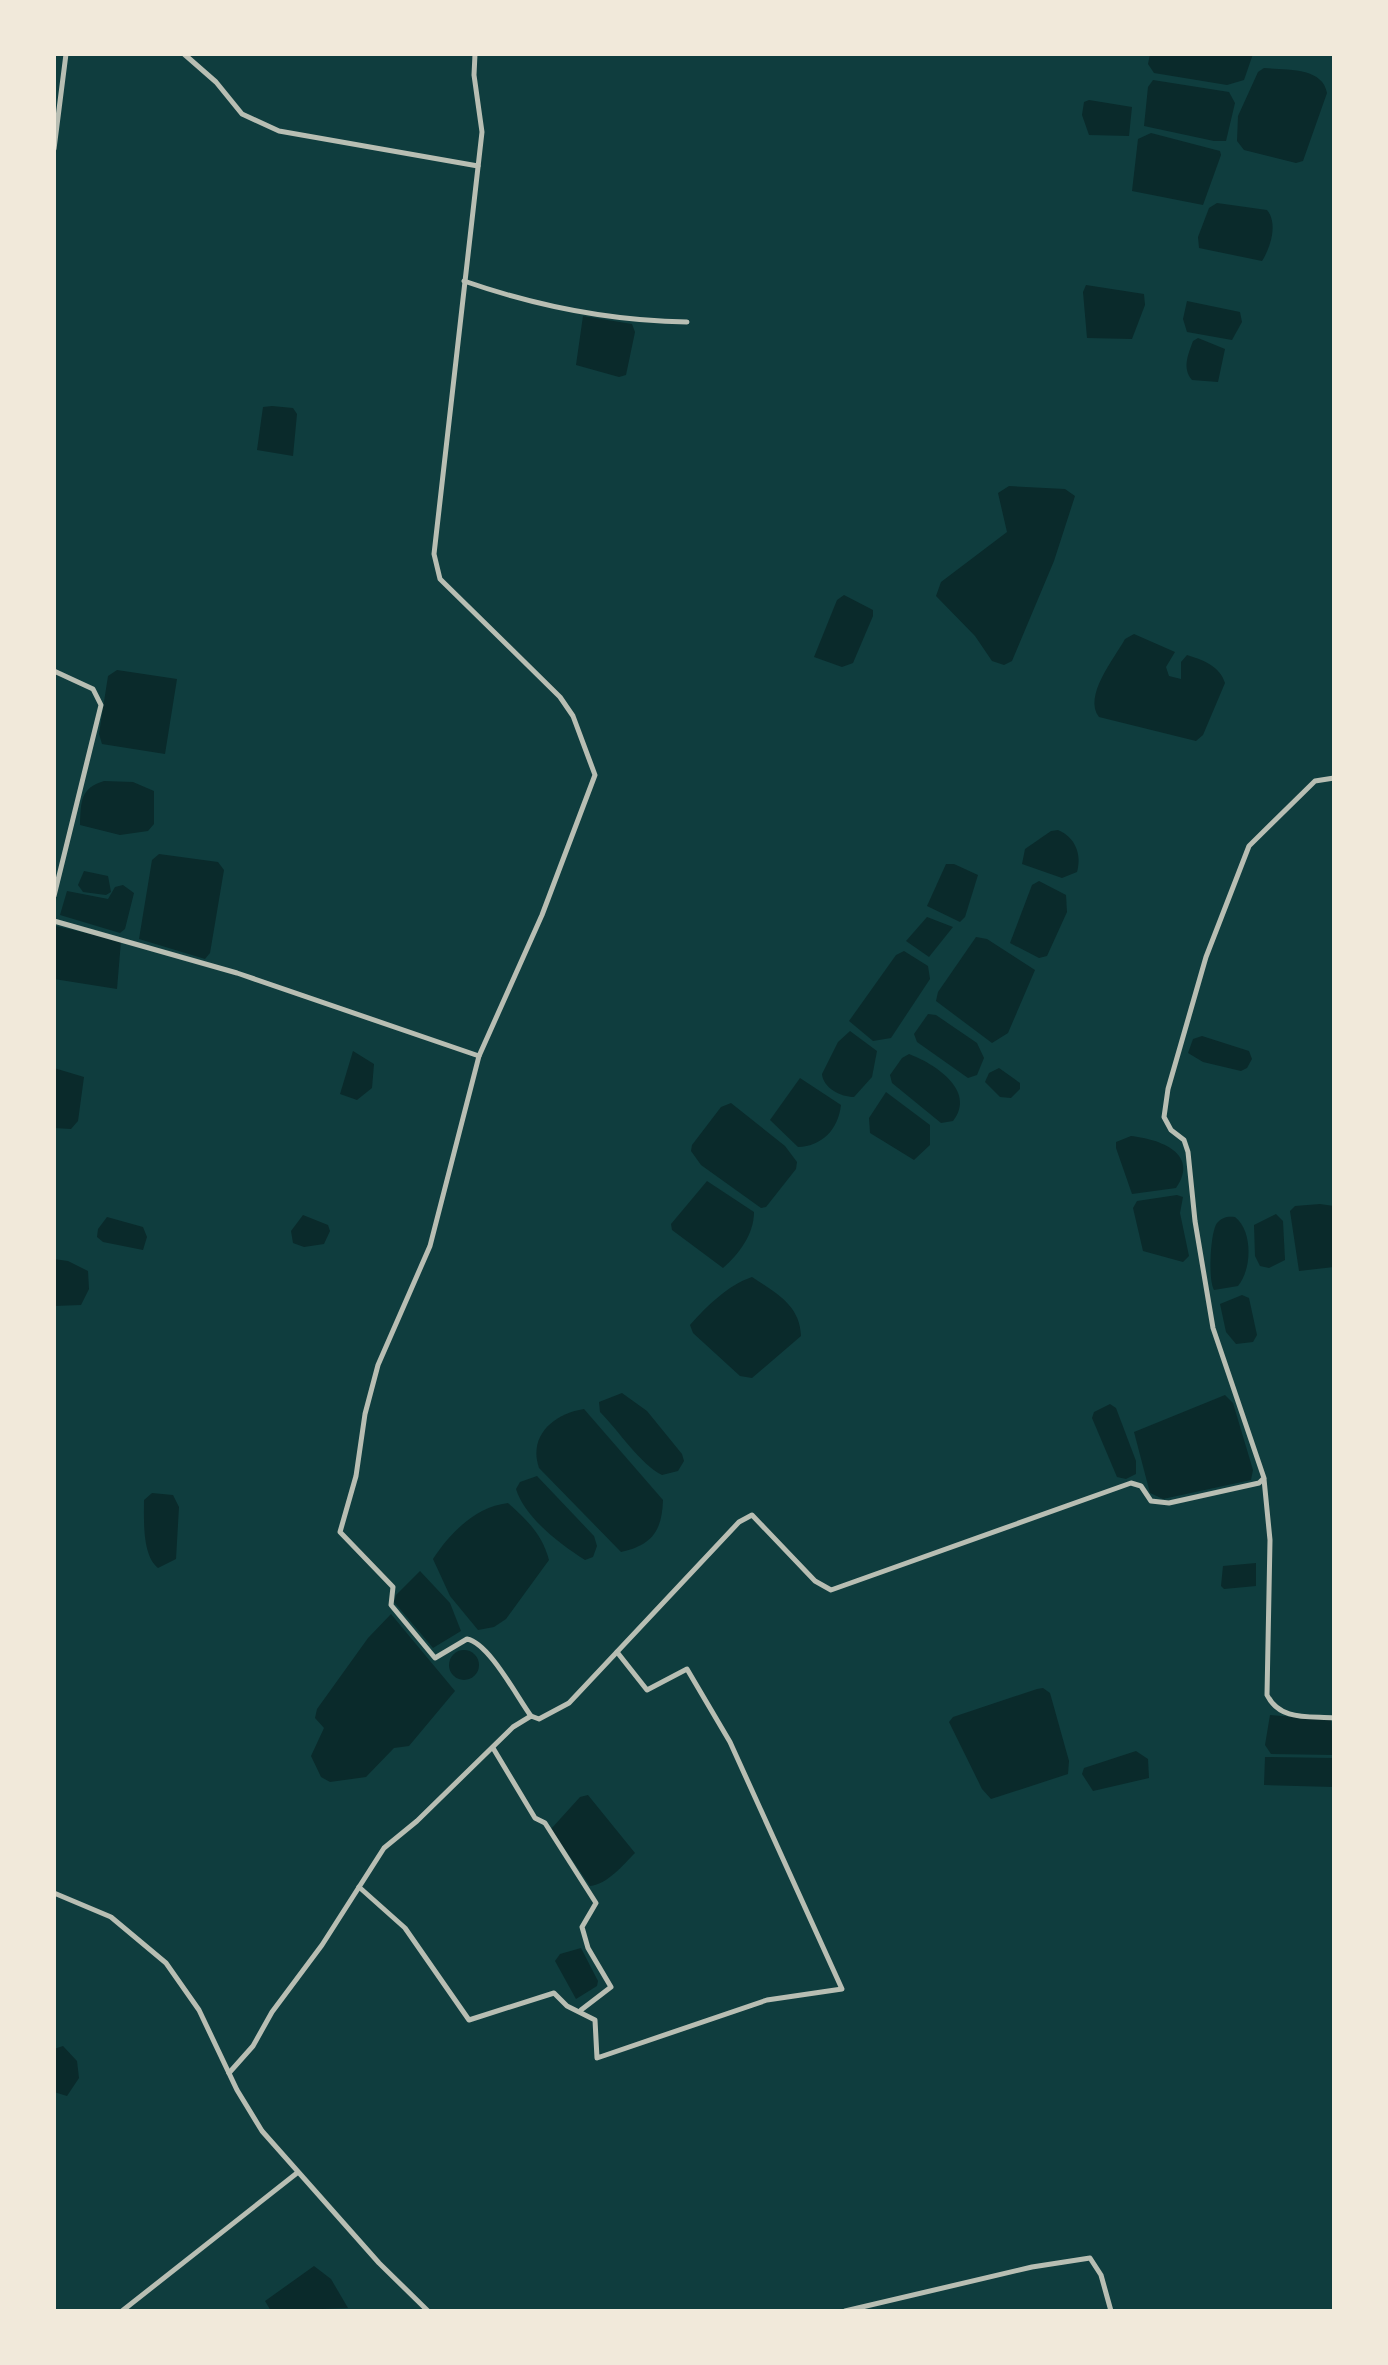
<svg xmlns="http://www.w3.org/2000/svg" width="1388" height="2365" viewBox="0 0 1388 2365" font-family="'Nunito Sans',sans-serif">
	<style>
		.water { fill: #0a2a2b }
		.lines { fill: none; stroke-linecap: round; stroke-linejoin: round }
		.minor { stroke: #b8beb3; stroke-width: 5 }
	</style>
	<rect width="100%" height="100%" fill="#0f3d3e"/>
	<g class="water">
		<path d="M 1150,54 L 1253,54 L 1244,80 L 1227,85 L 1154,73 L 1148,64 Z"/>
		<path d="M 1264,68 C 1286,70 1323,67 1327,93 L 1303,161 L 1296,163 L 1244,150 L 1237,141 L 1238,116 L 1258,72 Z"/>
		<path d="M 1153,80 L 1229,92 L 1235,103 L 1226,141 L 1214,141 L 1144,126 L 1148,87 Z"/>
		<path d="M 1089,100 L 1132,107 L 1129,136 L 1089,135 L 1082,115 L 1084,102 Z"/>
		<path d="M 1151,133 L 1220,151 L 1221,155 L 1203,205 L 1132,191 L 1138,139 Z"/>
		<path d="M 1217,203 L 1267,210 C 1278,223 1271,247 1262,261 L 1199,248 L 1198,237 L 1209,208 Z"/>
		<path d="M 1086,285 L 1144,294 L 1145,305 L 1132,339 L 1087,338 L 1083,292 Z"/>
		<path d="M 1187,301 L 1240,312 L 1242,322 L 1232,340 L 1187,332 L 1183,319 Z"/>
		<path d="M 583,316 L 632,324 L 635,332 L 626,375 L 619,377 L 576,365 Z"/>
		<path d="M 1198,338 L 1225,349 L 1218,382 L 1192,380 C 1182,368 1188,355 1193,341 Z"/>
		<path d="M 272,406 L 293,408 L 297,414 L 293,456 L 257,450 L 263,407 Z"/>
		<path d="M 1009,486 L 1065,489 L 1075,496 L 1054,561 L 1012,661 L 1004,665 L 992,661 L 975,636 L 936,596 L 941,582 L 1007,532 L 998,493 Z"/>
		<path d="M 844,595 L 873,610 L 873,616 L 853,663 L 842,667 L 814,657 L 837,600 Z"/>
		<path d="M 1134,634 L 1175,652 L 1166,667 L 1169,676 L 1181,679 L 1181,662 L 1187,655 C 1203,660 1220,666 1225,683 L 1203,735 L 1196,741 L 1099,717 C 1083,696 1114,659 1125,639 Z"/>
		<path d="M 117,670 L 177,679 L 165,754 L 102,744 L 99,734 L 108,676 Z"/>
		<path d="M 104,781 L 133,782 L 154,791 L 154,824 L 148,831 L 120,835 L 80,825 C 81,802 80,788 104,781 Z"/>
		<path d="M 1058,830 C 1075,837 1082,854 1077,872 L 1062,878 L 1022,864 L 1025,849 L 1051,831 Z"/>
		<path d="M 159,854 L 218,862 L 224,870 L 210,953 L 205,959 L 139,939 L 152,860 Z"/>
		<path d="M 946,864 L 954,864 L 978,875 L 965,917 L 960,922 L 927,906 Z"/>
		<path d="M 84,871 L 108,876 L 111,892 L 106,895 L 83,892 L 78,885 Z"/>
		<path d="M 1039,881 L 1066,895 L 1067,912 L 1047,956 L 1039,958 L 1010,943 L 1032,885 Z"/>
		<path d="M 123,885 L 134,893 L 125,929 L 120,933 L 60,915 L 67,891 L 108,899 L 115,887 Z"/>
		<path d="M 927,917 L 953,927 L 929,957 L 906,941 Z"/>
		<path d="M 56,926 L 121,941 L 117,989 L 54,979 Z"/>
		<path d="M 976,937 L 987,939 L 1035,970 L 1008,1033 L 992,1043 L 936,1001 L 938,992 Z"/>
		<path d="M 904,951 L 928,966 L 930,979 L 891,1038 L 873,1041 L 849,1021 L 896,955 Z"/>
		<path d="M 928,1014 L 936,1015 L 977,1043 L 984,1058 L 977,1075 L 968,1078 L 917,1042 L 914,1034 Z"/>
		<path d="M 850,1031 L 877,1051 L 872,1077 L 854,1097 C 841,1097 823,1088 822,1074 L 838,1042 Z"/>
		<path d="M 1202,1036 L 1249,1051 L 1252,1059 L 1247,1068 L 1241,1071 L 1203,1062 L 1188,1053 L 1193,1039 Z"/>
		<path d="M 353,1051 L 374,1064 L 372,1088 L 357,1100 L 340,1094 Z"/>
		<path d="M 909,1054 C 933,1063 977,1090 953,1121 L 941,1123 L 892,1083 L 890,1075 L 902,1058 Z"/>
		<path d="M 54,1068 L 84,1077 L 78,1121 L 71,1129 L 54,1128 Z"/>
		<path d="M 999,1068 L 1020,1083 L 1020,1089 L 1011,1098 L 1000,1097 L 985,1082 L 989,1073 Z"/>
		<path d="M 800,1078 L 841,1105 C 838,1130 822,1146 798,1147 L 770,1120 Z"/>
		<path d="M 886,1092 L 930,1125 L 930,1145 L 914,1160 L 870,1133 L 869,1118 Z"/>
		<path d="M 731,1103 L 785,1146 L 797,1162 L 796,1169 L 766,1207 L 761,1208 L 701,1165 L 691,1151 L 692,1145 L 721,1107 Z"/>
		<path d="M 1131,1136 C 1159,1139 1200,1153 1176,1188 L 1132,1194 L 1116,1148 L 1116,1142 Z"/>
		<path d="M 707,1181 L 754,1212 C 754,1234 739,1254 723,1268 L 672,1230 L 671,1224 Z"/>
		<path d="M 1177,1195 L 1183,1197 L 1180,1213 L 1189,1256 L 1183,1262 L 1143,1251 L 1133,1208 L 1137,1201 Z"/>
		<path d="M 1320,1204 L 1334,1206 L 1334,1267 L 1299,1271 L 1290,1211 L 1295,1206 Z"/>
		<path d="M 1276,1214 L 1283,1221 L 1285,1260 L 1269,1268 L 1260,1266 L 1255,1256 L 1254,1225 Z"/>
		<path d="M 303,1215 L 328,1225 L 330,1231 L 324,1244 L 304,1247 L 293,1243 L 291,1231 Z"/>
		<path d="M 107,1217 L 143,1227 L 147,1237 L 143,1250 L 103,1242 L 97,1237 L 98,1229 Z"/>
		<path d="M 1235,1217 C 1253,1231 1252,1269 1238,1286 L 1214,1290 C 1208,1280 1210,1233 1217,1223 C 1222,1217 1228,1216 1235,1217 Z"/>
		<path d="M 54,1259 L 68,1261 L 88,1271 L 89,1289 L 81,1305 L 54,1306 Z"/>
		<path d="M 752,1277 C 776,1293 800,1305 801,1336 L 752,1378 L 740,1376 L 693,1333 L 690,1325 C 707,1306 728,1285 752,1277 Z"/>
		<path d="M 1242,1295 L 1249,1298 L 1257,1335 L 1253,1342 L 1236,1344 L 1226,1332 L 1220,1304 Z"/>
		<path d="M 622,1393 L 647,1411 L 682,1454 L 684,1461 L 678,1471 L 662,1475 C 640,1464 619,1431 600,1412 L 599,1402 Z"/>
		<path d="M 1225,1395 L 1233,1403 L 1253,1470 L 1251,1480 L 1163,1499 L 1150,1493 L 1134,1432 Z"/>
		<path d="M 1110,1404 L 1116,1408 L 1136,1461 L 1136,1474 L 1126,1479 L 1117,1477 L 1092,1418 L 1094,1412 Z"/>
		<path d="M 584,1409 L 663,1500 C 662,1531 652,1545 621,1552 L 539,1468 C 528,1436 553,1414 584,1409 Z"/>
		<path d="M 537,1476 L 594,1536 L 597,1546 L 593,1557 L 585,1560 C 560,1544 525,1518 516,1489 L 520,1482 Z"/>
		<path d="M 152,1493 L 173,1495 L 179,1507 L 176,1559 L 158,1568 C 142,1555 144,1520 144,1500 Z"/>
		<path d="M 508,1503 C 527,1520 542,1534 549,1560 L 506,1619 L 494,1627 L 478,1630 L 450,1596 L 433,1559 C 450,1533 475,1507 508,1503 Z"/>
		<path d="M 1256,1563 L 1256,1586 L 1224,1589 L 1221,1586 L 1223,1566 Z"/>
		<path d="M 420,1571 L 450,1603 L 461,1631 L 433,1648 L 394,1602 L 396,1595 Z"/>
		<path d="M 391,1614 L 455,1691 L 409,1746 L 394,1748 L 366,1777 L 330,1782 L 321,1777 L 311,1756 L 324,1728 L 315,1718 L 317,1709 L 368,1638 Z"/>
		<circle cx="464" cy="1665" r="15"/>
		<path d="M 1037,1689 L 1043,1688 L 1050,1693 L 1069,1761 L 1068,1774 L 991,1799 L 982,1789 L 949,1722 L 953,1717 Z"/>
		<path d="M 1270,1715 L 1331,1720 L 1334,1755 L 1271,1754 L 1265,1745 Z"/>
		<path d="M 1136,1751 L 1148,1759 L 1149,1778 L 1093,1791 L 1082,1774 L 1084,1768 Z"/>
		<path d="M 1265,1757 L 1334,1758 L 1334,1787 L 1264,1785 Z"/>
		<path d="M 588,1795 L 635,1853 C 623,1865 608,1884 590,1886 L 551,1829 L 580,1797 Z"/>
		<path d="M 581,1948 L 598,1981 L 597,1986 L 576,1999 L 555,1961 L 560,1954 Z"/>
		<path d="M 63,2046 L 77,2061 L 79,2078 L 67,2096 L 54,2092 L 54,2049 Z"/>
		<path d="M 314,2266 L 331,2279 L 348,2308 L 271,2311 L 265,2301 Z"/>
	</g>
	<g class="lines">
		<g class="minor">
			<path d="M 184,54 L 216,82 L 242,114 L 279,131 L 478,166"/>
			<path d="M 475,54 L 474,75 L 482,132 L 434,554 L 440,579 L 560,697 L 573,716 L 595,775 L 542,915 L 479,1056 L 430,1246 L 378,1365 L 365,1414 L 356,1476 L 340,1532 L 393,1587 L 391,1605 L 435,1658 L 467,1639 C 489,1643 517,1697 531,1716"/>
			<path d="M 54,149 L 66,54"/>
			<path d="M 464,281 C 536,306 611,321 687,322"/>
			<path d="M 54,671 L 93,689 L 101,705 L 54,896"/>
			<path d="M 54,921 L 237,973 L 479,1056"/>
			<path d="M 1264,1479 L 1270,1540 L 1267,1695 C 1280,1721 1308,1716 1334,1718"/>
			<path d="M 493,1748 L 535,1818 L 545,1823 L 596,1903 L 582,1927 L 588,1948 L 611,1987 L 581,2010"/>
			<path d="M 359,1887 L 405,1928 L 469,2020 L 554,1993 L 567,2006 L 595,2020 L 597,2058 L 767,2000 L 842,1989 L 730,1742 L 687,1669 L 647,1690 L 617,1652"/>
			<path d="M 54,1893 L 111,1917 L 166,1963 L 199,2010 L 237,2090 L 262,2131 L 379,2263 L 428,2311"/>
			<path d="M 229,2073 L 253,2046 L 272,2012 L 322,1945 L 384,1848 L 417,1821 L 513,1727 L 531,1716 L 539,1719 L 569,1703 L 739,1522 L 752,1515 L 815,1581 L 831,1590 L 1131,1483 L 1141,1486 L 1151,1501 L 1169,1503 L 1259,1483 L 1264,1478 L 1213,1328 L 1195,1221 L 1188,1152 L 1184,1140 L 1171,1130 L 1164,1117 L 1168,1089 L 1206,957 L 1249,846 L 1315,781 L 1334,778"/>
			<path d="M 122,2311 L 297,2173"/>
			<path d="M 845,2311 L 1032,2267 L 1090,2258 L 1101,2275 L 1111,2311"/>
		</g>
	</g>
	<rect width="1388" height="2365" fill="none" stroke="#f1e9da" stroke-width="112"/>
</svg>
